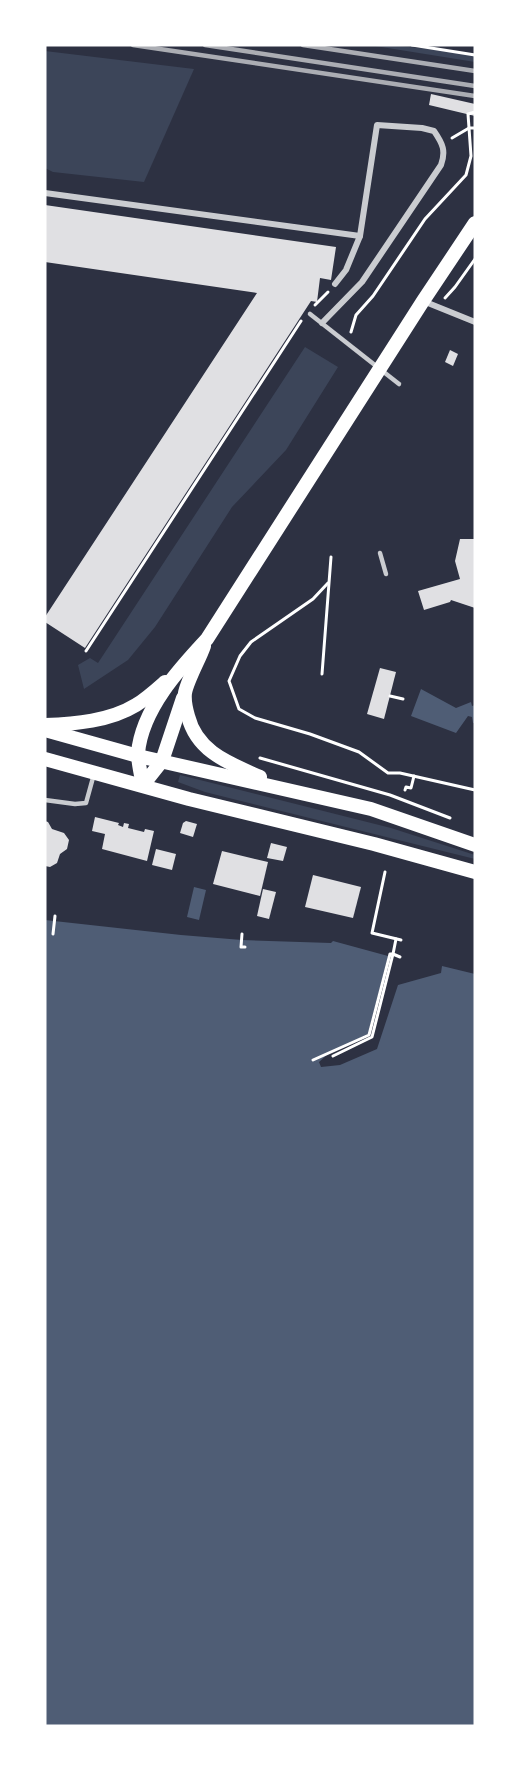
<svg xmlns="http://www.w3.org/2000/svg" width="520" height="1771" viewBox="0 0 520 1771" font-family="'Open Sans',sans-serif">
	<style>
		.green { fill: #3c4559 }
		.water { fill: #4f5d75 }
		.building { fill: #e0e0e3 }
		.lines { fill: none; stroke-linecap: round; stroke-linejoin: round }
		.path { stroke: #fff; stroke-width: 3 }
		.service { stroke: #caccd0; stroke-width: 4.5 }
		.minor { stroke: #caccd0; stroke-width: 6 }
		.primary { stroke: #fff; stroke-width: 14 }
		.rail { stroke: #abadb3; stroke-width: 4.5 }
	</style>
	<rect width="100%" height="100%" fill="#2d3142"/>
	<g class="green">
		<path d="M 369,45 C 405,45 439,50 475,56 L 475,62 Z"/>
		<path d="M 45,51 L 194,69 L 144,182 L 53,172 L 45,168 Z"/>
		<path d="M 305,347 L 338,367 L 286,450 L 232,507 L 155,627 L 128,660 L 84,689 L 78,665 L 90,658 L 98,663 Z"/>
		<path d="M 180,775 L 391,828 L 475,855 L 475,859 L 205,792 L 178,782 Z"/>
	</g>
	<g class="water">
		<path d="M 421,689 L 456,708 L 471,702 L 472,706 L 475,705 L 475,723 L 473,723 L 472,717 L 468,716 L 456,733 L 411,716 Z"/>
		<path d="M 194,887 L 206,890 L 199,920 L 187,917 Z"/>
		<path d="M 45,920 L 181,935 L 242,940 L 331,943 L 333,941 L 388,956 L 368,1034 L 329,1053 L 319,1062 L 321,1067 L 340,1065 L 377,1049 L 398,985 L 441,973 L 442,966 L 475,974 L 475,1726 L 45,1726 Z"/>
	</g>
	<g class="building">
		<path d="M 431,94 L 475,104 L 475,116 L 429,105 Z"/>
		<path d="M 45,205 L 336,247 L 331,280 L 320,278 L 317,302 L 311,301 L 85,648 L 45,622 L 45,617 L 257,293 L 45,262 Z"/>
		<path d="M 450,350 L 458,354 L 453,366 L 445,362 Z"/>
		<path d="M 460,539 L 475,539 L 475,608 L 451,600 L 450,602 L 424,610 L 418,591 L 460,579 L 455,561 Z"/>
		<path d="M 380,668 L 396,672 L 384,719 L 367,714 Z"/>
		<path d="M 95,817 L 119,823 L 118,825 L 123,827 L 124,823 L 129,824 L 128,828 L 144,832 L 145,829 L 154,831 L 147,861 L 102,849 L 105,834 L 92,831 Z"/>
		<path d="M 45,821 L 48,822 L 52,829 L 64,833 L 69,840 L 67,849 L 60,854 L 57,863 L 50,867 L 45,866 Z"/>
		<path d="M 186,821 L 197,824 L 193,837 L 180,833 L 183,823 Z"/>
		<path d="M 271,843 L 287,847 L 283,861 L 267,858 Z"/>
		<path d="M 156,849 L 176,854 L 172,870 L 152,865 Z"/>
		<path d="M 222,851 L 268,862 L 260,896 L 213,884 Z"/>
		<path d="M 313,875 L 361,887 L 353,918 L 305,907 Z"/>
		<path d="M 263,889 L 276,892 L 269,919 L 257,916 Z"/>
	</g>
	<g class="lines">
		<g class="path">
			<path d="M 412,45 L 475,55"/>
			<path d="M 452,138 L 469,128 L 475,128"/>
			<path d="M 445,298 L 455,287 L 475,259"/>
			<path d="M 315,305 L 328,292"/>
			<path d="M 351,332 L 356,315 L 373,296 L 425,219 L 466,175 L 471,156 L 468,114 L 475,112"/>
			<path d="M 328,583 L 313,599 L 251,642 L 240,656 L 229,681 L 239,709 L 255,718 L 310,734 L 359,752 L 388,773 L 400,773 L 475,790"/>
			<path d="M 86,651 L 301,321"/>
			<path d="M 322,674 L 331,557"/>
			<path d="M 390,696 L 403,699"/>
			<path d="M 260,758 L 390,795 L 450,818"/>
			<path d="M 405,790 L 406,787 L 411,788 L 414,776"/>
			<path d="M 385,872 L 372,933 L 401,940"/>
			<path d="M 53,934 L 55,916"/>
			<path d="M 242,934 L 241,947 L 245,947"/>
			<path d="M 396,939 L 393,954 L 400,957"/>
			<path d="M 333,1056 L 372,1037 L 393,954"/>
			<path d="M 313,1060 L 369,1035 L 390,954 L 393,954"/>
		</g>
		<g class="service">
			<path d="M 310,314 L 399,384"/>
			<path d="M 380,553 L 386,574"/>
			<path d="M 45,800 L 75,804 L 86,803 L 94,774"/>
		</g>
		<g class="minor">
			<path d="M 45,193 L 360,236"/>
			<path d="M 423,301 L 475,322"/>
			<path d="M 322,323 L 362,282 L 441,165 C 446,151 443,144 434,131 L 422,128 L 377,125 L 360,236 L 346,270 L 335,284"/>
		</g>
		<g class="primary">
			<path d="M 204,646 C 200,658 187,681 185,693 C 184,701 186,709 188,716 C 197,752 229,763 260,777"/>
			<path d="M 45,725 C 75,724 110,721 136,705 C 146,699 156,690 165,682"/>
			<path d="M 45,730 L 138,756 L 371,809 L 475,845"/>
			<path d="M 45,759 L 189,799 L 374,844 L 475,872"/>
			<path d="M 143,785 C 141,775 138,763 138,753 C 142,709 179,669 207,639 L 423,301 L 475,223"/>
			<path d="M 143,785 L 162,761 L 183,698"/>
		</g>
		<g class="rail">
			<path d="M 133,45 L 475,96"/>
			<path d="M 205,45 L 475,86"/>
			<path d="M 303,45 L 475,71"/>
		</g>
	</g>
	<rect width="520" height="1771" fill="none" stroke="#ffffff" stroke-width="93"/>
</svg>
